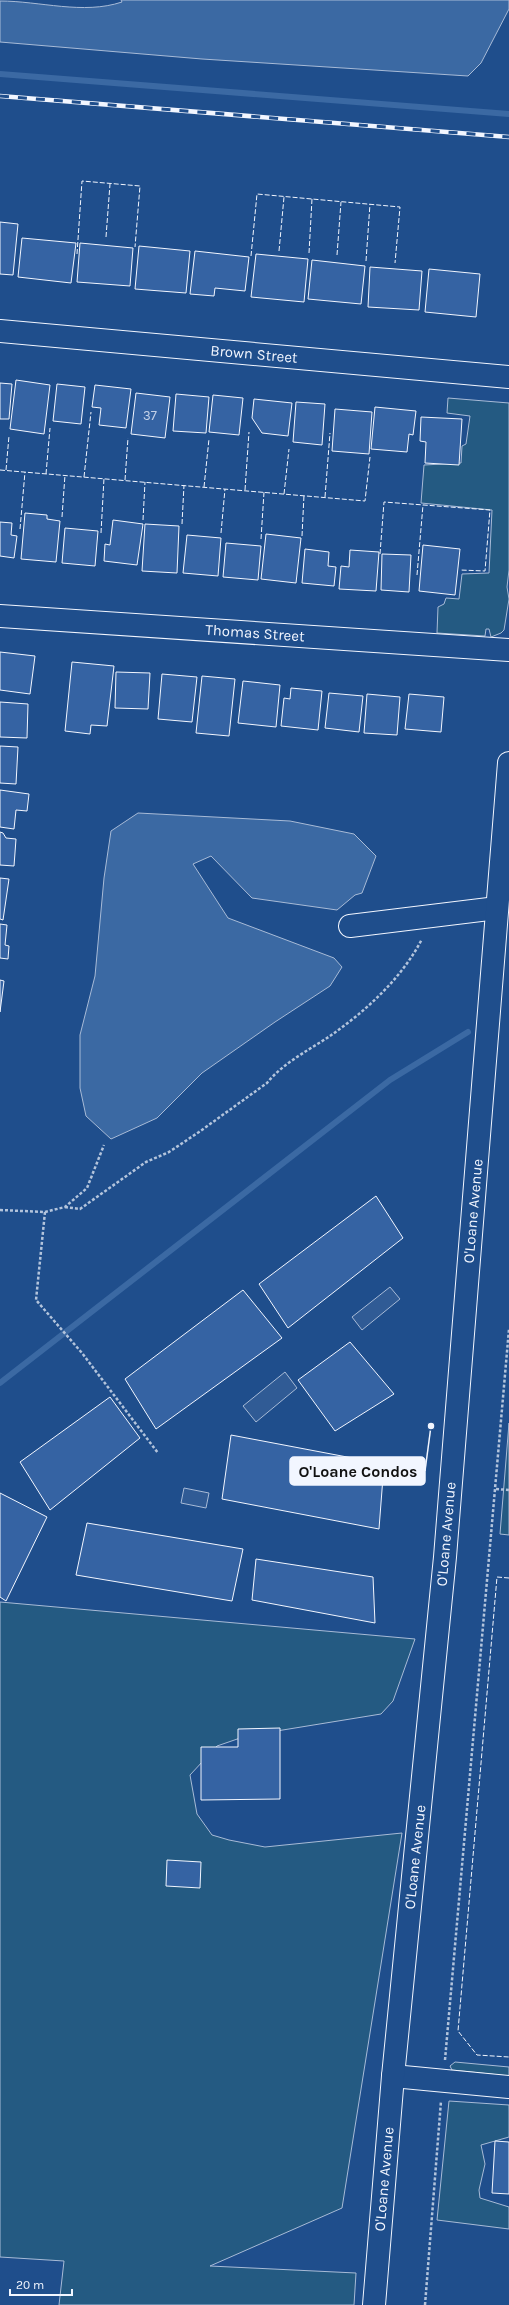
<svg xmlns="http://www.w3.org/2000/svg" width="509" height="2305" viewBox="0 0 509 2305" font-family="Karla,sans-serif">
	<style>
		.green { fill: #245a82; stroke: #a8bbd7 }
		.parking { fill: #305b95; stroke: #a8bbd7 }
		.water { fill: #3b69a3; stroke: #a8bbd7 }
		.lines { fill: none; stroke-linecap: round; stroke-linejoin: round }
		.stream { stroke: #3b69a3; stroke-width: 6 }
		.building { fill: #3563a3; stroke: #f2f6ff }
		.minor-casing { stroke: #f2f6ff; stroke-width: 24 }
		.path { stroke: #b3c4dc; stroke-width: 2.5; stroke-dasharray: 3 2; stroke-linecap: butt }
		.minor { stroke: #1f4e8c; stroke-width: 22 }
		.rail-casing { stroke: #f2f6ff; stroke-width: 4.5 }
		.rail { stroke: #1f4e8c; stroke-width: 3; stroke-dasharray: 9; stroke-linecap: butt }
		.fence { stroke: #f2f6ff; stroke-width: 1; stroke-dasharray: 5 2; stroke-linecap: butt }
		.labels { text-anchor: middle; stroke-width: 3; stroke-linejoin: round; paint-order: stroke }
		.number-label { font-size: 13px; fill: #c3d1e8 }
		.street-label { font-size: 15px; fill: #f2f6ff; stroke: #1f4e8c }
		.leader { fill: none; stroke: #f2f6ff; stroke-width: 1.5 }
		.callout-dot { fill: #f2f6ff; stroke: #1f4e8c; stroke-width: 1.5 }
		.callout { fill: #f2f6ff; stroke: #f2f6ff; stroke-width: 1.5 }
		.callout-label { font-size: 16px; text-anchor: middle; font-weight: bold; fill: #111 }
	</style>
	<rect width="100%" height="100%" fill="#1f4e8c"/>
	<g class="green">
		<path d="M 448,398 L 509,403 L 509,570 L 507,587 L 509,599 L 504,630 L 501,633 L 491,637 L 489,629 L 486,629 L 485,636 L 437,633 L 438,607 L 444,604 L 446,598 L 459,599 L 462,574 L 489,573 L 492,510 L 421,503 L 424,465 L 461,463 L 462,446 L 466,444 L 470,416 L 447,413 Z"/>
		<path d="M 509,1423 L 509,1535 L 500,1534 Z"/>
		<path d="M 0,1602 L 415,1639 L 393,1701 L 381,1714 L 246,1736 L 217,1746 L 190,1775 L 197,1814 L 212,1835 L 229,1840 L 265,1847 L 402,1833 L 342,2208 L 210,2266 L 356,2273 L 354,2305 L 59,2305 L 64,2261 L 0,2257 Z"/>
		<path d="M 455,2062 L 509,2067 L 509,2076 L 452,2070 L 450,2066 Z"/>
		<path d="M 449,2101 L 509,2105 L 509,2137 L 481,2145 L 485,2164 L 479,2190 L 480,2198 L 509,2207 L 509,2229 L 437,2220 Z"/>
	</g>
	<g class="parking">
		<path d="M 390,1287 L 400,1299 L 362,1330 L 352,1317 Z"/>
		<path d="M 285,1372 L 297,1388 L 256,1422 L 243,1406 Z"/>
		<path d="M 184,1488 L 209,1493 L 206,1508 L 181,1503 Z"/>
	</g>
	<g class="water">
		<path d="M 121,0 L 509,0 L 509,9 L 481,63 L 468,76 L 202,59 L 0,42 L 0,1 C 40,1 83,15 122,2 Z"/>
		<path d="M 138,813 L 290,821 L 354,834 L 376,856 L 362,893 L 355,895 L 337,910 L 252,898 L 211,856 L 193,864 L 228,918 L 334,958 L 342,967 L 330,986 L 275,1022 L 202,1073 L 157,1118 L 111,1139 L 86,1116 L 80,1088 L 80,1035 L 95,976 L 104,878 L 111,831 Z"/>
	</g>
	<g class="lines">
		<g class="stream">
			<path d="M 0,74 L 509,114"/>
			<path d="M 0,1383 L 390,1080 L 468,1032"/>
		</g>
	</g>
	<g class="building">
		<path d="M 0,222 L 18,224 L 13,275 L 0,274 Z"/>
		<path d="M 22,238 L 76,243 L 71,283 L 18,277 Z"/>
		<path d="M 80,243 L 133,248 L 130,286 L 77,282 Z"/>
		<path d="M 139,246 L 190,251 L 186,293 L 135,289 Z"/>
		<path d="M 195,251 L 249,257 L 245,291 L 215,288 L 214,296 L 190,294 Z"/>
		<path d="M 256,254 L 308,259 L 304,302 L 251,297 Z"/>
		<path d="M 312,260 L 365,266 L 361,304 L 308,299 Z"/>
		<path d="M 370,267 L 422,271 L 419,310 L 368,307 Z"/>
		<path d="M 429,269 L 480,274 L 476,317 L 425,312 Z"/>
		<path d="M 16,380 L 50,385 L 44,434 L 10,429 Z"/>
		<path d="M 0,383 L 12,384 L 9,419 L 0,419 Z"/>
		<path d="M 57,384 L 85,387 L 81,424 L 53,421 Z"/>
		<path d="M 95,385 L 131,389 L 126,428 L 99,425 L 101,408 L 92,407 Z"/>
		<path d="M 136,393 L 170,397 L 165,438 L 131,434 Z"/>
		<path d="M 176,394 L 209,397 L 206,433 L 173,431 Z"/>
		<path d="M 213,395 L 243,398 L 239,435 L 209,432 Z"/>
		<path d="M 254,399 L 292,403 L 288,436 L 262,433 L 252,418 Z"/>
		<path d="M 296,402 L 325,404 L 322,445 L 293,442 Z"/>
		<path d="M 375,407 L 416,411 L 413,435 L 409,434 L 407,452 L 371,449 Z"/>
		<path d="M 335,409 L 372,412 L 369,454 L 332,451 Z"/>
		<path d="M 421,417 L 462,419 L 459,465 L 425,463 L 426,442 L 420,441 Z"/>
		<path d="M 25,513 L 47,515 L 47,519 L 60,521 L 56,562 L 21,559 Z"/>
		<path d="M 113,520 L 143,524 L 137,565 L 104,561 L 105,544 L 110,545 Z"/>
		<path d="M 0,522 L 12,523 L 11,535 L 17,536 L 14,558 L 0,556 Z"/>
		<path d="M 145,524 L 179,526 L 177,573 L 142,571 Z"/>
		<path d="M 65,528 L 98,531 L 95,566 L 62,563 Z"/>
		<path d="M 266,534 L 301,538 L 296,583 L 261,579 Z"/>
		<path d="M 187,535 L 221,538 L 218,576 L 183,573 Z"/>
		<path d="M 226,543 L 261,546 L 258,580 L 223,577 Z"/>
		<path d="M 423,545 L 460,549 L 455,595 L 419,591 Z"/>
		<path d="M 305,549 L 329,552 L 328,566 L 336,567 L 334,586 L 302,583 Z"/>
		<path d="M 350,550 L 379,552 L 376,591 L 339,589 L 341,566 L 349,567 Z"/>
		<path d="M 382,554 L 411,555 L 409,592 L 381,590 Z"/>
		<path d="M 0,652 L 35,656 L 30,694 L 0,690 Z"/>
		<path d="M 72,662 L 114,666 L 107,726 L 91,725 L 90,734 L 65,731 Z"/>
		<path d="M 116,672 L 150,673 L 148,709 L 115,708 Z"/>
		<path d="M 162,674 L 197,677 L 192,722 L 158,719 Z"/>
		<path d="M 202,676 L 235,679 L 229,736 L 196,733 Z"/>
		<path d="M 243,681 L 280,685 L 276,727 L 238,723 Z"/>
		<path d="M 291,688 L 322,691 L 318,730 L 281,726 L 284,698 L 290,699 Z"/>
		<path d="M 329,693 L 363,696 L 359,732 L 325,728 Z"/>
		<path d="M 367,694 L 400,697 L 397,735 L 364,733 Z"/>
		<path d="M 409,694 L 444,697 L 441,732 L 405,729 Z"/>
		<path d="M 0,702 L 28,704 L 27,738 L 0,737 Z"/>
		<path d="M 0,746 L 18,747 L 16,784 L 0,783 Z"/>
		<path d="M 0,790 L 29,794 L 27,811 L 16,810 L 14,829 L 0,827 Z"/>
		<path d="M 0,832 L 3,833 L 6,838 L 16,839 L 14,866 L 0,865 Z"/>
		<path d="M 0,878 L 9,879 L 3,920 L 0,919 Z"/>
		<path d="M 0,924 L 7,925 L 5,945 L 9,946 L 8,959 L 0,958 Z"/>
		<path d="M 0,980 L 4,981 L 0,1012 Z"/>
		<path d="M 376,1196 L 403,1238 L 288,1328 L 259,1284 Z"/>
		<path d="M 243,1290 L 282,1338 L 156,1429 L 125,1379 Z"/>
		<path d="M 350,1342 L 394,1394 L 335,1431 L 298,1380 Z"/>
		<path d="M 110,1397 L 140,1438 L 50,1510 L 20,1462 Z"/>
		<path d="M 231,1435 L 384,1464 L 379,1529 L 222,1499 Z"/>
		<path d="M 0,1493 L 47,1517 L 6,1601 L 0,1597 Z"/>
		<path d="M 87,1523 L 243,1549 L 232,1601 L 76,1575 Z"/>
		<path d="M 256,1559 L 373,1577 L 375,1623 L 252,1600 Z"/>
		<path d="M 280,1728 L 280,1799 L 201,1800 L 201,1747 L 238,1747 L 238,1729 Z"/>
		<path d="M 167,1860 L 201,1862 L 200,1888 L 166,1886 Z"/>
		<path d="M 495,2141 L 509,2142 L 509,2194 L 492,2193 Z"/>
	</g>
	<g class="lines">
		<defs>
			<g id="minor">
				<path d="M 0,331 L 509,377"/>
				<path d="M 0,616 L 509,650"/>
				<path d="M 350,926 L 497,908"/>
				<path d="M 393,2076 L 509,2087"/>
				<path d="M 374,2305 L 393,2076 L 445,1557 L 509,763"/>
			</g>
		</defs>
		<use href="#minor" class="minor-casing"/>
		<g class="path">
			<path d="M 65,1207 L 80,1209 L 146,1162 L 169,1152 L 199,1132 L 267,1083 C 283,1063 309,1050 330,1036 C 366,1011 402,978 422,939"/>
			<path d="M 0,1210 L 45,1212 L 65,1207 L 87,1188 L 104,1145"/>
			<path d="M 45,1212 L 36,1300 L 82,1353 L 158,1453"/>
			<path d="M 496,1489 L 509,1490"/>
			<path d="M 445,2060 L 509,1329"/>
			<path d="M 425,2305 L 441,2101"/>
		</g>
		<use href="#minor" class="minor"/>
		<defs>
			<path id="rail" d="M 0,96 L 509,137"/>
		</defs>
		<use href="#rail" class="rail-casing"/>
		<use href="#rail" class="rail"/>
		<g class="fence">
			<path d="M 106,237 L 110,184"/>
			<path d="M 279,251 L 284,197"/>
			<path d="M 309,253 L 312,199"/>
			<path d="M 77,254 L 82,181 L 140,186 L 135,247"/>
			<path d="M 337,255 L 341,202"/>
			<path d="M 251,256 L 257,194 L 400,207 L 395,263"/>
			<path d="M 366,261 L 370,204"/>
			<path d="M 0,470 L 365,501 L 370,457"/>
			<path d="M 6,470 L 9,436"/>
			<path d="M 46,474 L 50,428"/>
			<path d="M 84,477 L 91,412"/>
			<path d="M 125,480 L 128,438"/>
			<path d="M 204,487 L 209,439"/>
			<path d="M 245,490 L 249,432"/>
			<path d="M 284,494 L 289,449"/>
			<path d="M 325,497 L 330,433"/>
			<path d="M 62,517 L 65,475"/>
			<path d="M 143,520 L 145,482"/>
			<path d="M 182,524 L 184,485"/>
			<path d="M 20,529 L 25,472"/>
			<path d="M 101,533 L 104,478"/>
			<path d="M 221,533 L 225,489"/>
			<path d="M 302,536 L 304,495"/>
			<path d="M 261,539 L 264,492"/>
			<path d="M 380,554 L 384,502 L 490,510 L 485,571 L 460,570"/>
			<path d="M 417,575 L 423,505"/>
			<path d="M 509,1578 L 497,1577 L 458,2031 L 477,2055 L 509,2057"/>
		</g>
	</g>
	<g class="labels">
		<g class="number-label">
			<text x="150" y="420">37</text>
		</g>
		<g class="street-label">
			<text transform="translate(254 354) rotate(5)" y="5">Brown Street</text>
			<text transform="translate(255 633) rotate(4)" y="5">Thomas Street</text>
			<text transform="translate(473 1211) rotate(-85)" y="5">O'Loane Avenue</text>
			<text transform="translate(446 1534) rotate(-85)" y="5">O'Loane Avenue</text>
			<text transform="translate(415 1857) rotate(-84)" y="5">O'Loane Avenue</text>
			<text transform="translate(384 2179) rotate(-85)" y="5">O'Loane Avenue</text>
		</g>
	</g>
	<path class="leader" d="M431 1426L425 1471"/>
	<circle class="callout-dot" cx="431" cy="1426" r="4"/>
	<rect class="callout" x="290" y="1457" width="135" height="28" rx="4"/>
	<g class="callout-label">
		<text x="358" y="1477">O'Loane Condos</text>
	</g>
	<path d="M10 2289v6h62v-6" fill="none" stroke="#f2f6ff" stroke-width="2"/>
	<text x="16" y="2289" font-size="12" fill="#f2f6ff" stroke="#1f4e8c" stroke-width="3" paint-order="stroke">20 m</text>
</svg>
